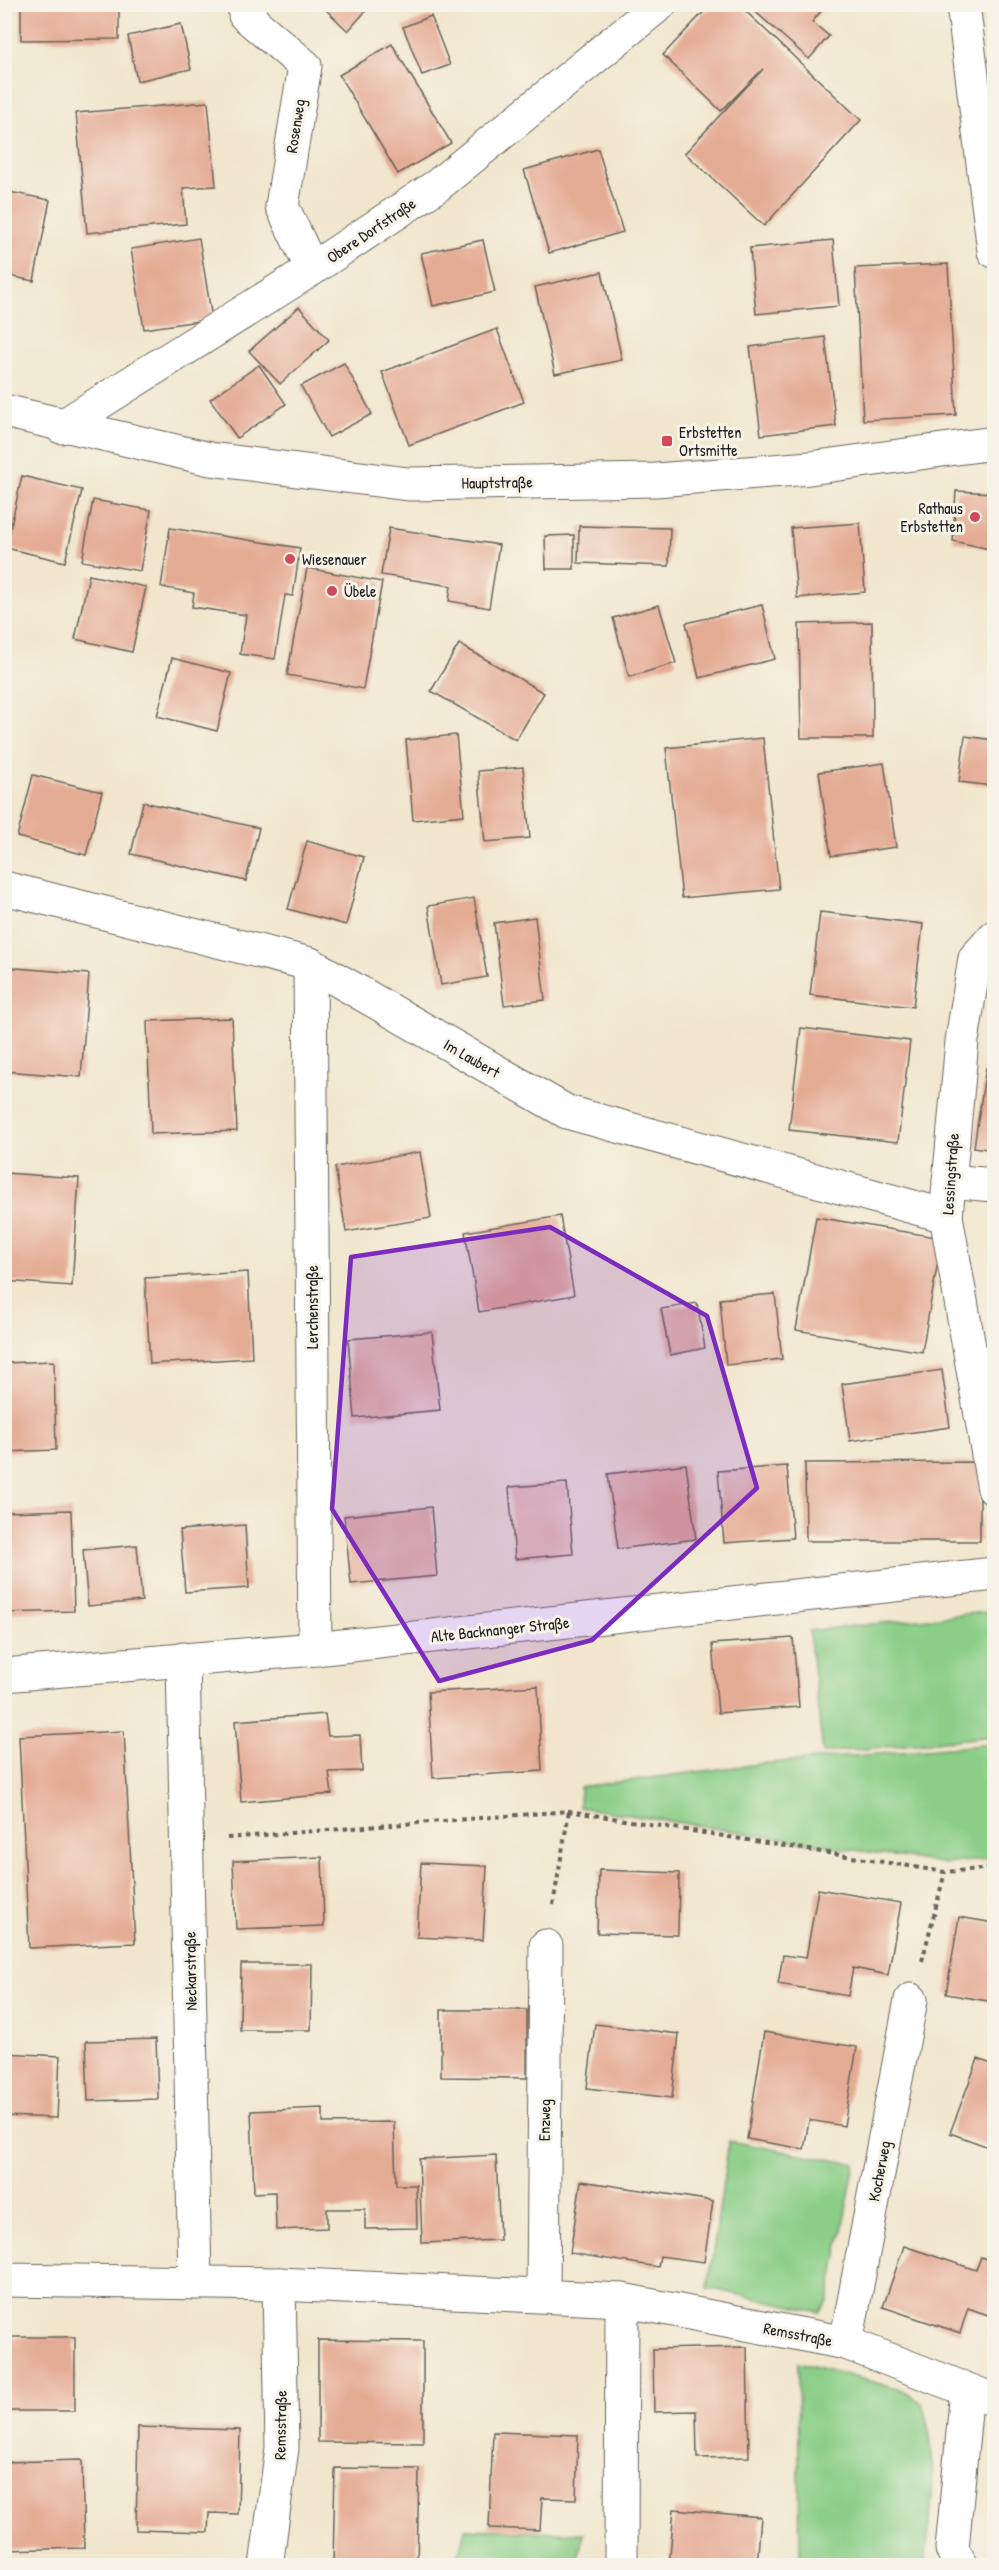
<svg xmlns="http://www.w3.org/2000/svg" width="999" height="2570" viewBox="0 0 999 2570" font-family="'Patrick Hand',sans-serif">
	<style>
		.green { fill: #8ace87; stroke: #537552; stroke-width: 1.5 }
		.building { fill: #e5ac95 }
		.lines { fill: none; stroke-linecap: round; stroke-linejoin: round }
		.minor-casing { stroke: #67635a; stroke-width: 35 }
		.path { stroke: #67635a; stroke-width: 4; stroke-dasharray: 4.5 4.5; stroke-linecap: butt }
		.minor { stroke: #fff; stroke-width: 33 }
		.marked { fill: #7b2cbf; fill-opacity: 0.2; stroke: #7b2cbf; stroke-width: 4.5; stroke-linejoin: round }
		.poi-dot { fill: #d1495b; stroke: #f7f3e8; stroke-width: 2 }
		.labels { text-anchor: middle; stroke-width: 6; stroke-linejoin: round; paint-order: stroke }
		.street-label { font-size: 16px; fill: #1c1c1c; stroke: #f7f3e8 }
		.poi-label { font-size: 16px; fill: #1c1c1c; stroke: #f7f3e8; text-anchor: start }
	</style>
	<rect width="100%" height="100%" fill="#f7f3e8"/>
	<filter id="ink" filterUnits="userSpaceOnUse"><feTurbulence type="fractalNoise" baseFrequency=".0167" numOctaves="2"/><feDisplacementMap in="SourceGraphic" scale="12" xChannelSelector="R" yChannelSelector="G"/><feConvolveMatrix kernelMatrix="1 2 1 2 8 2 1 2 1" color-interpolation-filters="sRGB"/></filter>
	<filter id="wash" filterUnits="userSpaceOnUse"><feTurbulence type="fractalNoise" baseFrequency=".008" numOctaves="4" result="noise"/><feDisplacementMap in="SourceGraphic" scale="24" xChannelSelector="R" yChannelSelector="G"/><feGaussianBlur stdDeviation="1.35" result="paint"/><feColorMatrix in="noise" values="0 0 0 0 0 0 0 0 0 0 0 0 0 0 0 0 0 1.4 0 .05"/><feComposite in="paint" operator="in"/></filter>
	<g filter="url(#wash)">
		<rect width="100%" height="100%" fill="#f1e6cd"/>
		<g class="green">
			<path d="M 994,1611 L 994,1736 L 823,1753 L 809,1631 Z"/>
			<path d="M 994,1744 L 994,1858 L 946,1864 L 579,1807 L 580,1787 L 759,1764 Z"/>
			<path d="M 729,2141 L 855,2164 L 828,2302 L 820,2312 L 708,2288 Z"/>
			<path d="M 798,2362 L 900,2389 L 922,2403 C 940,2455 931,2512 925,2565 L 800,2564 Z"/>
			<path d="M 465,2529 L 583,2533 L 577,2565 L 456,2565 Z"/>
		</g>
		<g id="blocks">
			<g class="building">
				<path d="M 21,4 L 119,4 L 119,39 L 21,40 Z"/>
				<path d="M 320,4 L 372,4 L 348,31 Z"/>
				<path d="M 711,4 L 738,4 L 861,120 L 764,226 L 685,153 L 763,69 L 721,111 L 663,55 Z"/>
				<path d="M 752,4 L 827,4 L 812,22 L 829,36 L 809,59 L 750,7 Z"/>
				<path d="M 431,16 L 450,65 L 422,75 L 403,27 Z"/>
				<path d="M 181,24 L 191,69 L 137,81 L 128,36 Z"/>
				<path d="M 392,44 L 451,143 L 398,174 L 339,75 Z"/>
				<path d="M 208,102 L 216,186 L 183,188 L 186,224 L 87,233 L 76,113 Z"/>
				<path d="M 598,149 L 623,232 L 549,253 L 524,170 Z"/>
				<path d="M 4,191 L 50,200 L 34,281 L 4,275 Z"/>
				<path d="M 199,238 L 212,319 L 144,329 L 131,249 Z"/>
				<path d="M 483,240 L 495,292 L 433,306 L 421,253 Z"/>
				<path d="M 833,240 L 839,306 L 756,314 L 750,248 Z"/>
				<path d="M 948,264 L 956,415 L 863,420 L 855,268 Z"/>
				<path d="M 602,272 L 622,360 L 555,374 L 535,287 Z"/>
				<path d="M 299,307 L 329,340 L 280,384 L 249,351 Z"/>
				<path d="M 497,329 L 524,402 L 409,445 L 382,372 Z"/>
				<path d="M 825,337 L 836,426 L 761,435 L 750,347 Z"/>
				<path d="M 344,363 L 372,414 L 329,437 L 301,386 Z"/>
				<path d="M 259,365 L 286,404 L 237,438 L 210,399 Z"/>
				<path d="M 22,476 L 82,490 L 65,562 L 6,548 Z"/>
				<path d="M 956,491 L 994,493 L 994,550 L 953,541 Z"/>
				<path d="M 93,500 L 151,510 L 140,571 L 82,561 Z"/>
				<path d="M 860,523 L 865,592 L 797,598 L 791,528 Z"/>
				<path d="M 579,526 L 670,528 L 669,566 L 578,563 Z"/>
				<path d="M 170,528 L 300,548 L 293,596 L 285,595 L 275,659 L 240,654 L 246,615 L 192,607 L 194,593 L 161,587 Z"/>
				<path d="M 389,528 L 499,545 L 489,608 L 449,601 L 451,586 L 381,575 Z"/>
				<path d="M 574,535 L 574,569 L 546,569 L 545,536 Z"/>
				<path d="M 307,568 L 382,582 L 363,689 L 287,675 Z"/>
				<path d="M 89,575 L 146,587 L 132,652 L 75,639 Z"/>
				<path d="M 659,605 L 676,663 L 629,677 L 613,618 Z"/>
				<path d="M 762,605 L 775,659 L 699,678 L 686,623 Z"/>
				<path d="M 872,622 L 873,738 L 801,738 L 799,624 Z"/>
				<path d="M 459,644 L 544,693 L 516,740 L 431,691 Z"/>
				<path d="M 172,658 L 231,673 L 217,731 L 157,716 Z"/>
				<path d="M 456,735 L 464,815 L 413,820 L 406,740 Z"/>
				<path d="M 965,736 L 994,740 L 994,786 L 959,782 Z"/>
				<path d="M 763,738 L 779,889 L 682,898 L 666,748 Z"/>
				<path d="M 884,763 L 896,847 L 831,856 L 819,772 Z"/>
				<path d="M 523,767 L 530,838 L 485,842 L 478,771 Z"/>
				<path d="M 33,775 L 102,792 L 86,855 L 17,837 Z"/>
				<path d="M 143,802 L 259,828 L 246,881 L 131,854 Z"/>
				<path d="M 307,841 L 364,857 L 346,925 L 288,909 Z"/>
				<path d="M 474,898 L 487,977 L 441,985 L 428,906 Z"/>
				<path d="M 820,912 L 923,924 L 913,1007 L 810,995 Z"/>
				<path d="M 535,917 L 545,1000 L 504,1005 L 494,923 Z"/>
				<path d="M 4,967 L 89,974 L 81,1077 L 4,1071 Z"/>
				<path d="M 232,1018 L 237,1131 L 151,1134 L 147,1021 Z"/>
				<path d="M 801,1028 L 910,1041 L 898,1142 L 789,1130 Z"/>
				<path d="M 986,1068 L 994,1070 L 994,1150 L 974,1147 Z"/>
				<path d="M 420,1152 L 431,1218 L 346,1232 L 335,1167 Z"/>
				<path d="M 4,1173 L 79,1178 L 72,1286 L 4,1281 Z"/>
				<path d="M 560,1216 L 574,1295 L 479,1312 L 465,1232 Z"/>
				<path d="M 816,1217 L 942,1238 L 922,1352 L 796,1330 Z"/>
				<path d="M 248,1272 L 252,1358 L 150,1364 L 145,1278 Z"/>
				<path d="M 775,1294 L 782,1359 L 726,1365 L 720,1299 Z"/>
				<path d="M 697,1303 L 705,1348 L 670,1355 L 661,1309 Z"/>
				<path d="M 432,1332 L 440,1410 L 355,1418 L 348,1339 Z"/>
				<path d="M 54,1361 L 56,1450 L 4,1452 L 4,1363 Z"/>
				<path d="M 942,1370 L 950,1427 L 850,1441 L 842,1384 Z"/>
				<path d="M 980,1462 L 980,1541 L 806,1541 L 805,1463 Z"/>
				<path d="M 686,1464 L 696,1539 L 618,1549 L 608,1474 Z"/>
				<path d="M 787,1466 L 793,1538 L 724,1543 L 718,1471 Z"/>
				<path d="M 567,1483 L 573,1554 L 515,1559 L 509,1487 Z"/>
				<path d="M 431,1507 L 437,1576 L 351,1584 L 344,1516 Z"/>
				<path d="M 71,1510 L 74,1611 L 4,1613 L 4,1512 Z"/>
				<path d="M 245,1525 L 249,1588 L 185,1592 L 180,1530 Z"/>
				<path d="M 137,1545 L 142,1601 L 88,1606 L 83,1550 Z"/>
				<path d="M 793,1638 L 799,1707 L 718,1713 L 712,1644 Z"/>
				<path d="M 538,1686 L 542,1771 L 433,1778 L 428,1692 Z"/>
				<path d="M 325,1714 L 328,1736 L 360,1735 L 362,1771 L 329,1772 L 332,1794 L 241,1802 L 235,1721 Z"/>
				<path d="M 124,1731 L 135,1943 L 29,1948 L 19,1736 Z"/>
				<path d="M 322,1857 L 324,1926 L 236,1929 L 233,1861 Z"/>
				<path d="M 421,1863 L 487,1866 L 483,1940 L 417,1937 Z"/>
				<path d="M 599,1870 L 679,1873 L 678,1935 L 597,1933 Z"/>
				<path d="M 818,1889 L 901,1903 L 888,1975 L 853,1968 L 848,1996 L 778,1984 L 783,1955 L 806,1958 Z"/>
				<path d="M 959,1917 L 994,1923 L 994,2002 L 946,1994 Z"/>
				<path d="M 241,1964 L 312,1964 L 311,2030 L 240,2030 Z"/>
				<path d="M 441,2010 L 527,2010 L 527,2078 L 441,2077 Z"/>
				<path d="M 595,2024 L 679,2034 L 672,2098 L 587,2088 Z"/>
				<path d="M 764,2032 L 857,2047 L 844,2126 L 809,2120 L 804,2149 L 747,2139 Z"/>
				<path d="M 156,2039 L 158,2099 L 88,2101 L 86,2041 Z"/>
				<path d="M 5,2053 L 60,2056 L 57,2118 L 4,2116 Z"/>
				<path d="M 978,2059 L 994,2065 L 994,2149 L 950,2133 Z"/>
				<path d="M 323,2108 L 323,2123 L 394,2122 L 396,2185 L 416,2185 L 417,2228 L 365,2229 L 365,2209 L 327,2209 L 327,2228 L 276,2230 L 275,2192 L 254,2193 L 251,2111 Z"/>
				<path d="M 496,2155 L 500,2240 L 422,2243 L 419,2159 Z"/>
				<path d="M 581,2181 L 713,2201 L 704,2262 L 660,2256 L 658,2267 L 570,2253 Z"/>
				<path d="M 904,2246 L 976,2270 L 981,2257 L 994,2262 L 994,2295 L 988,2315 L 968,2308 L 960,2333 L 883,2307 Z"/>
				<rect x="4" y="2337" width="71" height="74"/>
				<path d="M 318,2340 L 423,2341 L 423,2443 L 318,2442 Z"/>
				<path d="M 747,2347 L 749,2457 L 697,2458 L 696,2411 L 654,2412 L 653,2349 Z"/>
				<path d="M 138,2427 L 240,2430 L 238,2514 L 209,2513 L 208,2532 L 136,2530 Z"/>
				<path d="M 493,2432 L 578,2435 L 576,2499 L 542,2498 L 540,2530 L 489,2528 Z"/>
				<path d="M 82,2460 L 84,2548 L 4,2550 L 4,2462 Z"/>
				<path d="M 335,2468 L 419,2469 L 417,2566 L 333,2566 Z"/>
				<path d="M 674,2509 L 761,2517 L 757,2566 L 669,2566 Z"/>
			</g>
		</g>
	</g>
	<g filter="url(#ink)">
		<use href="#blocks" fill-opacity="0" stroke="#67635a" stroke-width="1.5"/>
		<g class="lines">
			<defs>
				<g id="minor">
					<path d="M 251,4 L 245,15 L 305,66 L 282,206 L 312,269"/>
					<path d="M 963,4 L 994,251"/>
					<path d="M 4,411 L 210,459 L 408,484 L 656,480 L 810,468 L 994,443"/>
					<path d="M 61,427 L 312,269 L 438,185 L 660,4"/>
					<path d="M 4,888 L 310,964 L 567,1112 L 946,1216"/>
					<path d="M 994,937 L 975,958 L 962,1041 L 946,1216 L 994,1489"/>
					<path d="M 310,964 L 315,1649"/>
					<path d="M 949,1181 L 994,1185"/>
					<path d="M 183,1659 L 195,2283"/>
					<path d="M 4,1675 L 315,1649 L 994,1574"/>
					<path d="M 4,2280 L 279,2284 L 622,2300 L 846,2343 L 994,2400"/>
					<path d="M 543,2294 L 546,1946"/>
					<path d="M 846,2343 L 911,2000"/>
					<path d="M 621,2557 L 622,2300"/>
					<path d="M 266,2566 L 282,2448 L 279,2284"/>
					<path d="M 962,2566 L 952,2549 L 967,2390"/>
				</g>
			</defs>
			<use href="#minor" class="minor-casing"/>
			<g class="path">
				<path d="M 227,1838 L 569,1811 L 945,1872 L 994,1868"/>
				<path d="M 553,1905 L 569,1811"/>
				<path d="M 922,1961 L 945,1872"/>
			</g>
			<use href="#minor" class="minor"/>
		</g>
	</g>
	<path class="marked" d="M 550,1227 L 707,1316 L 757,1488 L 592,1640 L 439,1681 L 332,1509 L 351,1257 Z"/>
	<g class="poi-dot">
		<rect x="661" y="435" width="12" height="12" rx="3"/>
		<circle cx="975" cy="517" r="6"/>
		<circle cx="290" cy="559" r="6"/>
		<circle cx="332" cy="591" r="6"/>
	</g>
	<g class="labels">
		<g class="street-label">
			<text transform="translate(295 126) rotate(-81)" y="6">Rosenweg</text>
			<text transform="translate(371 230) rotate(-34)" y="6">Obere Dorfstraße</text>
			<text transform="translate(497 482) rotate(-1)" y="6">Hauptstraße</text>
			<text transform="translate(472 1058) rotate(30)" y="6">Im Laubert</text>
			<text transform="translate(950 1174) rotate(-86)" y="6">Lessingstraße</text>
			<text transform="translate(312 1307) rotate(-90)" y="6">Lerchenstraße</text>
			<text transform="translate(500 1629) rotate(-6)" y="6">Alte Backnanger Straße</text>
			<text transform="translate(190 1971) rotate(-91)" y="6">Neckarstraße</text>
			<text transform="translate(544 2120) rotate(-89)" y="6">Enzweg</text>
			<text transform="translate(879 2171) rotate(-79)" y="6">Kocherweg</text>
			<text transform="translate(798 2334) rotate(11)" y="6">Remsstraße</text>
			<text transform="translate(280 2425) rotate(-89)" y="6">Remsstraße</text>
		</g>
		<g class="poi-label">
			<text x="679" y="438">Erbstetten<tspan x="679" dy="18">Ortsmitte</tspan></text>
			<text x="963" y="514" text-anchor="end">Rathaus<tspan x="963" dy="18">Erbstetten</tspan></text>
			<text x="302" y="565">Wiesenauer</text>
			<text x="344" y="597">Übele</text>
		</g>
	</g>
	<rect width="999" height="2570" fill="none" stroke="#f7f3e8" stroke-width="24"/>
</svg>
